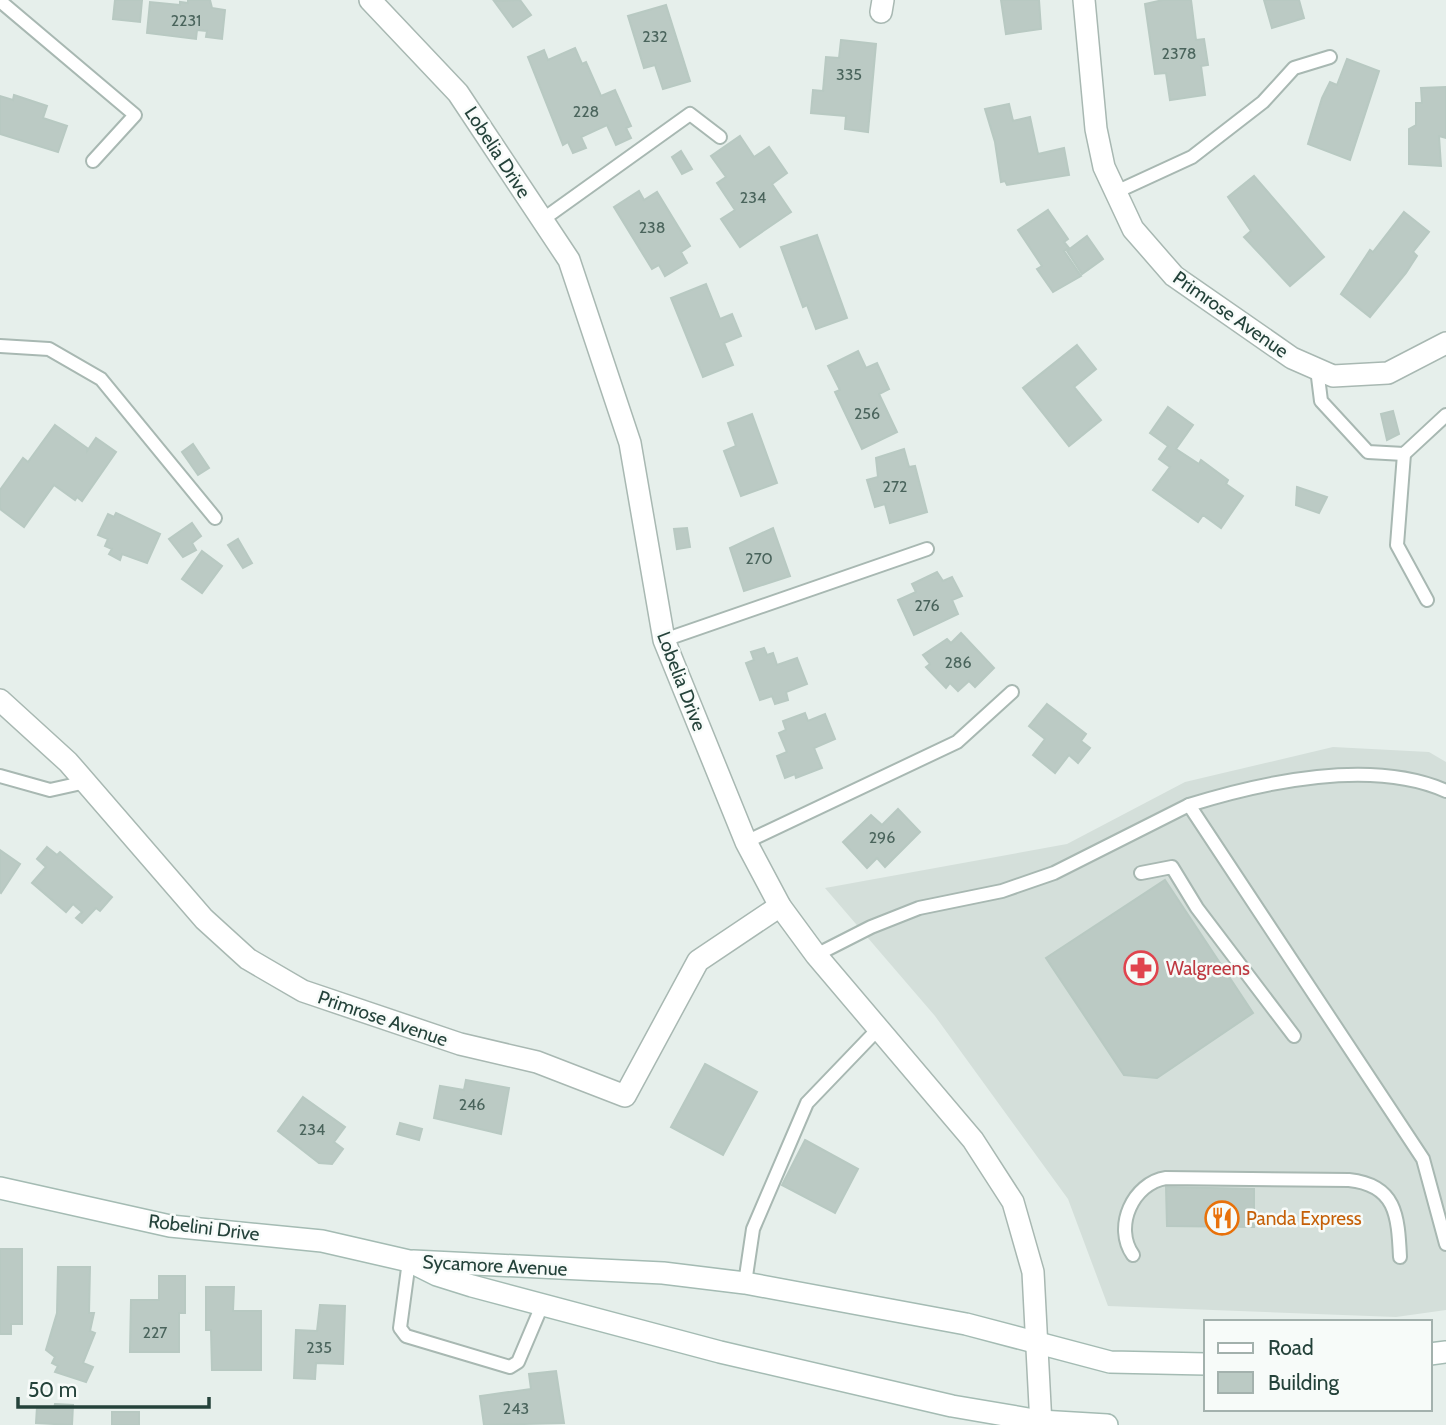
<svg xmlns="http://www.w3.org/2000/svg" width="1446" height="1425" viewBox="0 0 1446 1425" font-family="Cabin,sans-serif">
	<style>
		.built { fill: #d4dfda }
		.building { fill: #bbcac4; stroke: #b8c9c2; stroke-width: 2 }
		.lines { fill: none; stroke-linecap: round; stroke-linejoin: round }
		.service-casing { stroke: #a8b8b2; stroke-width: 16 }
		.minor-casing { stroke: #a8b8b2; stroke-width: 24 }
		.tertiary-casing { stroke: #a8b8b2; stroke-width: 24 }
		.secondary-casing { stroke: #a4bbb3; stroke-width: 24 }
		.service { stroke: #fff; stroke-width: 12 }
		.minor { stroke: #fff; stroke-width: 21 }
		.tertiary { stroke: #fff; stroke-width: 21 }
		.secondary { stroke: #fff; stroke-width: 21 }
		.labels { text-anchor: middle; stroke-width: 5; stroke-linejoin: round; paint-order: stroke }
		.number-label { font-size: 16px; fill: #4a645c }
		.street-label { font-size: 19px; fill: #24423a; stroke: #f7fbf9 }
		.health-label { font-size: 19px; fill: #be3a42; stroke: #f7fbf9; text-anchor: start }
		.food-label { font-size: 19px; fill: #c56008; stroke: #f7fbf9; text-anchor: start }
	</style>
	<rect width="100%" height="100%" fill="#e6efeb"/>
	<path class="built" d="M 1333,747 L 1429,752 L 1446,762 L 1446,1310 L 1396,1317 L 1108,1306 L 1068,1199 L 935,1016 L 825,888 L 1067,844 L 1185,782 Z"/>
	<g class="building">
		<path d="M 115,0 L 142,0 L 140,22 L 113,19 Z"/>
		<path d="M 188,0 L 210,0 L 212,8 L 225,10 L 222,39 L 206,37 L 207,31 L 197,30 L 196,39 L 147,33 L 150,2 L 180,5 L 180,2 L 188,3 Z"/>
		<path d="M 520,0 L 531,15 L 513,27 L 494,1 Z"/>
		<path d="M 1001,0 L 1039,0 L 1041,29 L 1006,34 Z"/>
		<path d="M 1163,0 L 1191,0 L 1196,40 L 1204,39 L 1208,65 L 1201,66 L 1205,95 L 1170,100 L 1166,73 L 1155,74 L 1145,4 Z"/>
		<path d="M 1264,0 L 1299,0 L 1304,18 L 1272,28 Z"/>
		<path d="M 666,5 L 690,81 L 663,89 L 655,65 L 644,68 L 628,16 Z"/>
		<path d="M 841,40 L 876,44 L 868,132 L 845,129 L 846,116 L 811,113 L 813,90 L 823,91 L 826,57 L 839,58 Z"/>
		<path d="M 575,48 L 582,64 L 586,62 L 601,96 L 615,90 L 631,126 L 626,128 L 631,138 L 616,145 L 607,125 L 581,137 L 586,148 L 573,153 L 568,142 L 563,145 L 528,57 L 544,50 L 548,60 Z"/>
		<path d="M 1347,59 L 1379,71 L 1350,160 L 1308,144 L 1322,98 L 1330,82 L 1337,85 Z"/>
		<path d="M 1446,87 L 1446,138 L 1439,136 L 1441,166 L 1409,164 L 1409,129 L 1416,125 L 1416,103 L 1422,103 L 1421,88 Z"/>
		<path d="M 14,95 L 47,106 L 43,118 L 67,126 L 58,152 L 0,134 L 0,96 L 13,100 Z"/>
		<path d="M 1009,104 L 1013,121 L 1030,117 L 1038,154 L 1064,148 L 1069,175 L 1007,185 L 1005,181 L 1001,182 L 995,142 L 985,109 Z"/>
		<path d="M 740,136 L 754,157 L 769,147 L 787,173 L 772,184 L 791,212 L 740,247 L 721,219 L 735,210 L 717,183 L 726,177 L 711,156 Z"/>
		<path d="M 681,151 L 692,169 L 682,174 L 672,157 Z"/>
		<path d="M 1254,176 L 1324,257 L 1290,286 L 1244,237 L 1251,231 L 1228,197 Z"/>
		<path d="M 639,191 L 644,200 L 657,192 L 690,246 L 681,252 L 687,263 L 665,276 L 659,265 L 652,269 L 614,207 Z"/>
		<path d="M 1048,210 L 1068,239 L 1064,242 L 1069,248 L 1064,251 L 1081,276 L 1053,292 L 1037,269 L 1042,266 L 1018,230 Z"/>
		<path d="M 1404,212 L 1429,232 L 1413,252 L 1417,256 L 1406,273 L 1370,317 L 1341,294 L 1370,250 L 1373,252 Z"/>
		<path d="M 817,235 L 847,318 L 816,329 L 807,305 L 803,307 L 781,247 Z"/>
		<path d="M 1087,236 L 1103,259 L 1082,274 L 1067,251 Z"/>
		<path d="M 706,284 L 720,319 L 732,314 L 741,336 L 724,343 L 733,365 L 703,377 L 671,298 Z"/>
		<path d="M 1077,345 L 1096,369 L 1074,387 L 1101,420 L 1069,446 L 1023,388 Z"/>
		<path d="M 858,351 L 866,368 L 877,363 L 889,389 L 879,394 L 897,432 L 862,449 L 835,392 L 840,390 L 828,366 Z"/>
		<path d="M 1168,407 L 1193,425 L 1176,449 L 1199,464 L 1201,460 L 1228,480 L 1226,484 L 1243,496 L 1221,528 L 1203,515 L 1198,522 L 1153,490 L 1170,467 L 1159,459 L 1168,446 L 1150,433 Z"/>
		<path d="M 1393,411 L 1399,434 L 1387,440 L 1381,414 Z"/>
		<path d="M 752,414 L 777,483 L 741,496 L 724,451 L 736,446 L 728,423 Z"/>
		<path d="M 55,425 L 87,448 L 87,451 L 96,438 L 116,452 L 82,501 L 77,497 L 75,500 L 54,485 L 24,527 L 0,509 L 0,490 L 23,458 L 28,462 Z"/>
		<path d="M 193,444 L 209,468 L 198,475 L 182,452 Z"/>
		<path d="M 904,449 L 909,467 L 915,466 L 927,512 L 890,523 L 885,504 L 875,507 L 867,480 L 878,477 L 876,458 Z"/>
		<path d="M 1297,487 L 1327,497 L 1319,513 L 1296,505 Z"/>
		<path d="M 116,513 L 160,534 L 147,563 L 122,554 L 120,560 L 109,554 L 112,549 L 105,546 L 108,539 L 98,535 L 108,514 L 114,517 Z"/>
		<path d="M 192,523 L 201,536 L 192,543 L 196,550 L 183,557 L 169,539 Z"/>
		<path d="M 687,528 L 690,547 L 677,549 L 674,529 Z"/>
		<path d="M 773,528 L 790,576 L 744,591 L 730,548 Z"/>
		<path d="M 238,539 L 252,563 L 243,568 L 228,545 Z"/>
		<path d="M 202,551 L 222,566 L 202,593 L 182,579 Z"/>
		<path d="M 937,572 L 943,581 L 952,577 L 962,596 L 952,600 L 958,614 L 914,635 L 898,600 L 916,592 L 912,584 Z"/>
		<path d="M 961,633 L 994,668 L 975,687 L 969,681 L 958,691 L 950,683 L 946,688 L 926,667 L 930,664 L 923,655 L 947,639 L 951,643 Z"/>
		<path d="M 764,648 L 767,655 L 773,653 L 777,665 L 797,658 L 807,684 L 786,692 L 788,700 L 775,704 L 772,696 L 760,700 L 746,663 L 754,660 L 751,652 Z"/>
		<path d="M 1047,704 L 1086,734 L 1081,741 L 1090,748 L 1078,763 L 1069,755 L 1055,773 L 1033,755 L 1045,739 L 1029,726 Z"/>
		<path d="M 805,713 L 808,721 L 825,714 L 835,739 L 814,748 L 822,768 L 796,778 L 795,774 L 785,778 L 777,756 L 787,752 L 779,733 L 786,730 L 783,721 Z"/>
		<path d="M 898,809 L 920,832 L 885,867 L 877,858 L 867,868 L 843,842 L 871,815 L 882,825 Z"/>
		<path d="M 47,847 L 57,855 L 60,852 L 112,897 L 100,911 L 96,908 L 82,923 L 76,918 L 82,912 L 73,904 L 66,912 L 32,883 L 46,867 L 37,859 Z"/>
		<path d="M 0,850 L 20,864 L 1,893 L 0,892 Z"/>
		<path d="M 1165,880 L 1253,1013 L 1157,1078 L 1124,1075 L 1046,958 Z"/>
		<path d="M 705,1064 L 757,1092 L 723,1155 L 671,1127 Z"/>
		<path d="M 466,1080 L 509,1088 L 501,1134 L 434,1118 L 440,1086 L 464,1090 Z"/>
		<path d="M 303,1097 L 345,1127 L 334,1142 L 343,1149 L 332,1164 L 319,1163 L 278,1131 Z"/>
		<path d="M 400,1123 L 422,1129 L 419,1140 L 397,1134 Z"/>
		<path d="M 805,1140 L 858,1169 L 835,1213 L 782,1185 Z"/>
		<path d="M 1166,1187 L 1254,1189 L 1254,1227 L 1167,1226 Z"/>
		<path d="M 0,1249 L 22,1249 L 22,1324 L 11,1324 L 11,1334 L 0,1334 Z"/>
		<path d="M 58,1267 L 90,1267 L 89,1313 L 94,1313 L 90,1331 L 95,1333 L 83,1363 L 93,1367 L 86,1382 L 55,1372 L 58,1366 L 52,1363 L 55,1357 L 46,1350 L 57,1313 Z"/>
		<path d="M 159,1276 L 185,1276 L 185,1313 L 179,1313 L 179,1352 L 130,1352 L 131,1300 L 159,1300 Z"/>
		<path d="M 206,1287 L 234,1287 L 233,1311 L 261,1311 L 261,1370 L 212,1370 L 211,1330 L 206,1330 Z"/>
		<path d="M 320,1305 L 345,1306 L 343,1364 L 316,1363 L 315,1379 L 294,1378 L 296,1330 L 317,1331 Z"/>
		<path d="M 556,1371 L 564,1423 L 484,1425 L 480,1396 L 531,1389 L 529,1374 Z"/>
		<path d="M 55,1404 L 73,1405 L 72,1425 L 36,1423 L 37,1407 L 54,1408 Z"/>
		<rect x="112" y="1412" width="27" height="13"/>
	</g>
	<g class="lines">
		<defs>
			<g id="service">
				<path d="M 0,1 L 135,115 L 93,161"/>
				<path d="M 1116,192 L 1192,157 L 1263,102 L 1294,68 L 1330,57"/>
				<path d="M 542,220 L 690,114 L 720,137"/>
				<path d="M 0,346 L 49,349 L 101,379 L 215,518"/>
				<path d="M 1317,369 L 1321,401 L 1368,452 L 1404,454 L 1446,415"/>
				<path d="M 1404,454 L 1397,545 L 1427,600"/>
				<path d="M 664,640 L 927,549"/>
				<path d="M 0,776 L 50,790 L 86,782"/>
				<path d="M 1189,805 C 1263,782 1372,758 1446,791"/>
				<path d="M 746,842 L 957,742 L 1012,692"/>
				<path d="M 1141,873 L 1172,867 L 1197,908 L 1294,1036"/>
				<path d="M 816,955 L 871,927 L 919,908 L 1002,891 L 1054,873 L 1189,805 L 1423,1159 L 1446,1244"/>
				<path d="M 1133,1255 C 1113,1227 1133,1183 1166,1178 L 1349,1180 C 1396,1185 1398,1215 1400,1257"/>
				<path d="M 409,1261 L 400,1328 L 406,1336 L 510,1367 L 518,1362 L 543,1303"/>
				<path d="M 745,1283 L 753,1229 L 807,1103 L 879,1028"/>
			</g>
			<g id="minor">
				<path d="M 1084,0 L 1096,129 L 1104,167 L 1133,229 L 1174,276 L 1292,358 L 1333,376 L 1388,373 L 1446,343"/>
				<path d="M 881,12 L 883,0"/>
				<path d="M 0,700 L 68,762 L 204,919 L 248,959 L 303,991 L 460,1044 L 537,1062 L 625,1096 L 698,961 L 780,906"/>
			</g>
			<path id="tertiary" d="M 370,0 L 458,93 L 569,260 L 630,443 L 664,640 L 746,842 L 780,906 L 816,955 L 973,1140 L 1013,1202 L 1033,1272 L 1041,1425"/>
			<g id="secondary">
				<path d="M 0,1188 L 170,1226 L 322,1241 L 409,1261 L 437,1275 L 472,1286 L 720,1352 L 952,1406 L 1040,1421 L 1107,1425"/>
				<path d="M 413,1261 L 663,1273 L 745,1283 L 966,1324 L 1110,1362 L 1206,1364"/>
				<path d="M 1430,1354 L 1446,1352"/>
			</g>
		</defs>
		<use href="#service" class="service-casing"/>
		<use href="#minor" class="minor-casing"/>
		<use href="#tertiary" class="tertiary-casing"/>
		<use href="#secondary" class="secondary-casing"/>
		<use href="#service" class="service"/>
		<use href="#minor" class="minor"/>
		<use href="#tertiary" class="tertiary"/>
		<use href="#secondary" class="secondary"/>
	</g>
	<defs>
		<symbol id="pharmacy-ring" viewBox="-11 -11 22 22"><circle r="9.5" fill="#f7fbf9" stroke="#e0444e" stroke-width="1.5"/><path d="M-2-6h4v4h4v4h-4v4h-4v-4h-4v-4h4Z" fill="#e0444e"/></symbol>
		<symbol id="restaurant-ring" viewBox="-11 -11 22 22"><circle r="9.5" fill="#f7fbf9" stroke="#e8710a" stroke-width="1.5"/><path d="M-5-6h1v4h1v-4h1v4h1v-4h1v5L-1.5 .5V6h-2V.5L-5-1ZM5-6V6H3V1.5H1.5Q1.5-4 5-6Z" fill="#e8710a"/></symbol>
	</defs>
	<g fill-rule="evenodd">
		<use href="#pharmacy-ring" x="1122" y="949" width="38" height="38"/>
		<use href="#restaurant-ring" x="1203" y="1199" width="38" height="38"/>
	</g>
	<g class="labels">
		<g class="number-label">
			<text x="186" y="26">2231</text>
			<text x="655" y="42">232</text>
			<text x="1179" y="59">2378</text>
			<text x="849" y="80">335</text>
			<text x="586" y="117">228</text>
			<text x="753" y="203">234</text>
			<text x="652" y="233">238</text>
			<text x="867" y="419">256</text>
			<text x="895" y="492">272</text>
			<text x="759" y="564">270</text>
			<text x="927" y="611">276</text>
			<text x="958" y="668">286</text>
			<text x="882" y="843">296</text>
			<text x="472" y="1110">246</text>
			<text x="312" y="1135">234</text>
			<text x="155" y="1338">227</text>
			<text x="319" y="1353">235</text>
			<text x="516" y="1414">243</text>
		</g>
		<g class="street-label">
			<text transform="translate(498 152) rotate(57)" y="7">Lobelia Drive</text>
			<text transform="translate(1231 314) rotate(35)" y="7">Primrose Avenue</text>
			<text transform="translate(682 681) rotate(69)" y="7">Lobelia Drive</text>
			<text transform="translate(383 1018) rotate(19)" y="7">Primrose Avenue</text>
			<text transform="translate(204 1227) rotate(7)" y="7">Robelini Drive</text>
			<text transform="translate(495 1265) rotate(3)" y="7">Sycamore Avenue</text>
		</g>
		<g class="health-label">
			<text x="1166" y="975">Walgreens</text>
		</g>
		<g class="food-label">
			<text x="1246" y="1225">Panda Express</text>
		</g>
	</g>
	<rect x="1204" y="1320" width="228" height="91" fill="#f7fbf9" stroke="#a3b1ad" stroke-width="2"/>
	<rect x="1218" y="1343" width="35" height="10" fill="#ffffff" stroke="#a3b1ad" stroke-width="2"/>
	<text x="1268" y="1355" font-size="21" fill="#24423a">Road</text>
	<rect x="1218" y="1372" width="35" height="21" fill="#bbcac4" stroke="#a3b1ad" stroke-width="2"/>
	<text x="1268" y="1390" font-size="21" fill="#24423a">Building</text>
	<path d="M18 1397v10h191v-10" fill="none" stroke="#24423a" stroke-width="3.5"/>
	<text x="28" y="1397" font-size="21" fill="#24423a" stroke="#f7fbf9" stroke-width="5" paint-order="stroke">50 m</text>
</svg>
